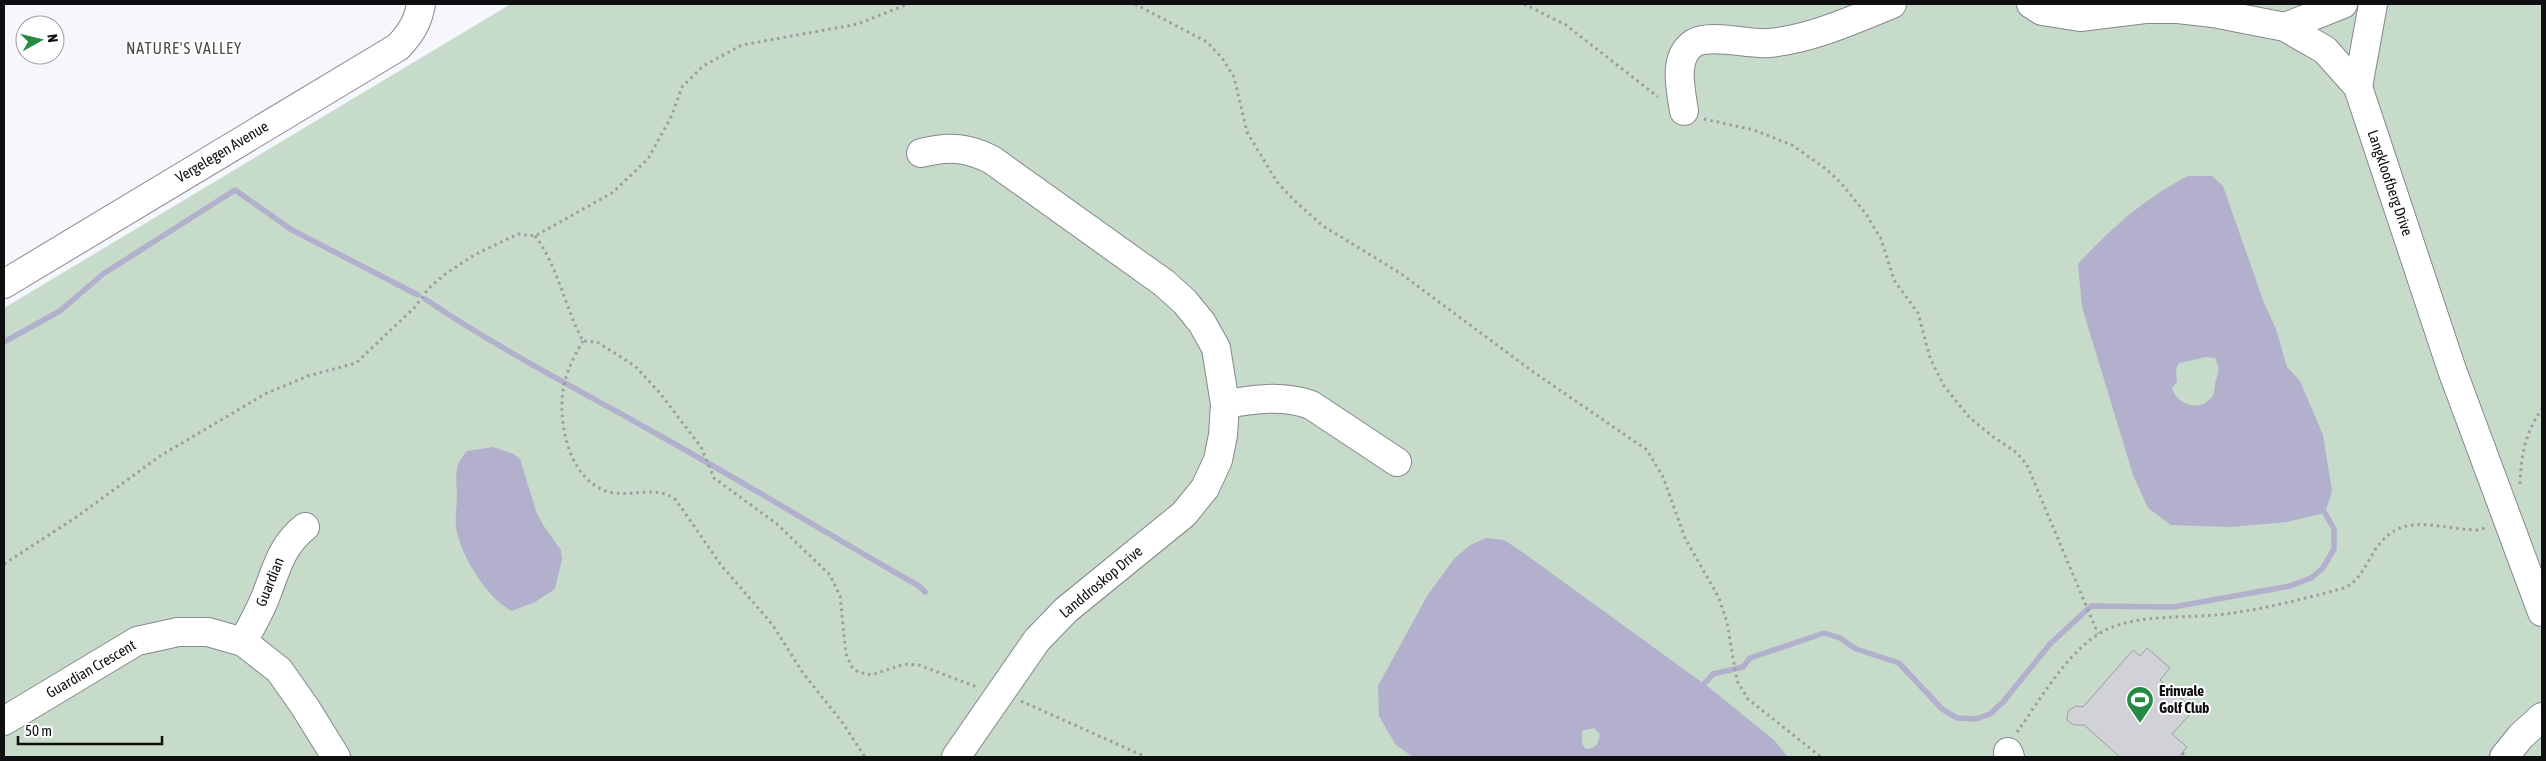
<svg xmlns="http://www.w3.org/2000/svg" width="2546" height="761" viewBox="0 0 2546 761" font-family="'Asap Condensed',sans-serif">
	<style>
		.green { fill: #c6dbc9 }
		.water { fill: #b2b0cd; fill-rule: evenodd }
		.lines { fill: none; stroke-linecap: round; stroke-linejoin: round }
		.stream { stroke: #b2b0cd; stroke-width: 5.5 }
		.building { fill: #d1d1d8; stroke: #9d9da3 }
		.minor-casing { stroke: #87878d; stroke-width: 30 }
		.path { stroke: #9c9ca1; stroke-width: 3; stroke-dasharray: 2.5 4; stroke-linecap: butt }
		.minor { stroke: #fff; stroke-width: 28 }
		.labels { text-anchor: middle; stroke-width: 4; stroke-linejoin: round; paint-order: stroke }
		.street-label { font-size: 15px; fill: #0f0f11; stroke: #fff }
		.poi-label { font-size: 15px; font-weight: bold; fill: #0f0f11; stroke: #fff; text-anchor: start }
		.neighbourhood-label { font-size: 16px; letter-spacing: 1px; fill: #4a4a4f; stroke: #fff }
	</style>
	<rect width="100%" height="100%" fill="#f6f6fd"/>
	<path class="green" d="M 511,4 L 2542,4 L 2542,757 L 4,757 L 4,308 Z"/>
	<g class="water">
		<path d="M 2188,176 L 2212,176 L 2223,186 L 2264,303 L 2276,329 L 2287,367 L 2300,381 L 2323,435 L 2332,491 L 2325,513 L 2287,522 L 2230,527 L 2171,525 L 2148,508 L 2133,475 L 2082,307 L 2078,264 C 2110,229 2146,197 2188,176 ZM 2206,357 L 2215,358 C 2221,372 2218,371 2215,384 C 2214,390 2215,395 2210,399 C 2199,412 2176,404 2172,388 L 2177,382 L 2176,369 L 2179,363 Z"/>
		<path d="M 493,447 L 514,454 L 520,459 L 536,511 L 543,525 L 561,550 L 562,559 L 555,589 L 535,602 L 512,611 C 487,598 464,560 457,533 C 454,521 457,507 457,494 C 456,476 454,465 467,451 Z"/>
		<path d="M 1486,538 L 1504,540 L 1518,549 L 1711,689 L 1774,740 L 1788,757 L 1413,757 L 1395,744 L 1379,716 L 1378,686 L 1427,596 L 1454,559 L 1470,545 ZM 1594,728 L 1600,734 C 1598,744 1597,748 1586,749 L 1582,744 L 1582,731 Z"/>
	</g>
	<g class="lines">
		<g class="stream">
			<path d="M 425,299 C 499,349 579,390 657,434 C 745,483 831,536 919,586 L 925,592"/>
			<path d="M 4,342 L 60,311 L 103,274 L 235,190 L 292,230 L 418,295"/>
			<path d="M 1704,684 L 1713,674 L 1743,667 L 1750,658 L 1824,633 L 1840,638 L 1856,649 L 1899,663 L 1942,709 L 1957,718 L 1976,719 L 1990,714 L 2003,702 L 2050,644 L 2091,606 L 2173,607 L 2290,586 L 2311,578 L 2323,568 L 2334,549 L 2334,529 L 2325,513"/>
		</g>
	</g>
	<path class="building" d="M 2147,648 L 2170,668 L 2160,680 L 2194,710 L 2172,734 L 2187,747 L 2179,757 L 2120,757 L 2084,725 L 2074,725 L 2067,720 L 2068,711 L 2076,706 L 2083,707 L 2133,650 L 2140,656 Z"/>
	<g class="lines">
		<defs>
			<g id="minor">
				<path d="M 2031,4 L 2042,11 L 2080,17 L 2145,9 L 2178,9 L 2213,13 L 2285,27 L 2325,50 L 2358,87 L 2452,370 L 2542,612"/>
				<path d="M 2285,27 L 2343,4"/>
				<path d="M 2358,87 L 2373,4"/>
				<path d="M 1684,111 C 1681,90 1672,57 1694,43 C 1711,33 1748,45 1769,43 C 1811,39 1853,20 1892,4"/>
				<path d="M 921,153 C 948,146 967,147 992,160 L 1164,283 L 1185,302 L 1202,323 L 1216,348 L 1225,404 L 1223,435 L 1218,460 L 1205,488 L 1184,514 L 1066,610 L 1037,640 L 956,757"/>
				<path d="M 4,284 L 398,47 C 411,33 418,22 421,4"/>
				<path d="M 1225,404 C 1255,399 1282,395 1311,405 L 1397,462"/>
				<path d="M 243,642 C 251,626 261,610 267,593 C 277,567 282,545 305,527"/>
				<path d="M 4,721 L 137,641 L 178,632 L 208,632 L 243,642 L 279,670 L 305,707 L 336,757"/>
				<path d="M 2008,752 L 2010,757"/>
				<path d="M 2504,757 L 2521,736 L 2542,717"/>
			</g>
		</defs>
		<use href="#minor" class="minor-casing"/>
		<g class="path">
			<path d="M 1135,4 L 1207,42 L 1222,58 L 1234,77 L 1247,132 L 1277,182 L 1296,202 L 1323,226 L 1400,273 L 1532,371 L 1647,450 L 1663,477 L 1685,538 L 1719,598 L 1727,622 L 1737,681 L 1748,699 L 1821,757"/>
			<path d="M 1524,4 L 1566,25 L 1658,97"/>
			<path d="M 1704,119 L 1754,130 L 1792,145 L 1826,169 L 1841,183 L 1866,214 L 1881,239 L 1894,280 L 1918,313 L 1930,358 L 1944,386 L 1969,417 L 1992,436 L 2017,453 L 2027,465 L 2098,634"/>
			<path d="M 535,236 C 557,264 565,308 583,341 L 597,342 L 635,366 L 659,392 L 701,447 L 714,478 L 777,524 L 830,575 L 840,596 L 846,654 L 852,667 L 858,672 L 871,675 L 905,664 L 919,665 L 977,687"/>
			<path d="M 583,341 C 574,356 565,374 563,391 C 558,426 570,481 609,492 C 631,498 656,484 676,500 L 721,565 L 772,624 L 803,673 L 842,722 L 865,757"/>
			<path d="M 2520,484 C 2521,455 2525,433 2542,409"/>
			<path d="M 4,564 L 75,518 L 160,456 L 265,394 L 308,376 L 356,363 L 415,307 L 428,289 L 444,275 L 474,255 L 518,234 L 535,236 L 612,193 L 648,159 L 672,115 L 682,87 L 703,66 L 742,45 L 858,24 L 908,4"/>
			<path d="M 1021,701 L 1146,757"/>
			<path d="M 2017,732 C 2041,699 2063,658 2097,635 C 2133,611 2191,620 2232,613 C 2269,608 2307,598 2344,588 C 2357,582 2362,572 2369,560 C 2397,508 2428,528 2477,530 L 2486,528"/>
			<path d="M 2182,753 L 2187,757"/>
		</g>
		<use href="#minor" class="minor"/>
	</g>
	<defs>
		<symbol id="stadium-pin" viewBox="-11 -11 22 30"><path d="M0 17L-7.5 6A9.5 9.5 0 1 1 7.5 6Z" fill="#248c42" stroke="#fff"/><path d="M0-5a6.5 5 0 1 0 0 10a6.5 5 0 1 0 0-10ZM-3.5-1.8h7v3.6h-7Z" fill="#fff"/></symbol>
	</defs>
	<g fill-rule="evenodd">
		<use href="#stadium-pin" x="2124" y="684" width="32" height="43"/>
	</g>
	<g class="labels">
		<g class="street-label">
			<text transform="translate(222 152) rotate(-31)" y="5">Vergelegen Avenue</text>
			<text transform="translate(2390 183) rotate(71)" y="5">Langkloofberg Drive</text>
			<text transform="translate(270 582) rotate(-68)" y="5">Guardian</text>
			<text transform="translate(1101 582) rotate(-40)" y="5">Landdroskop Drive</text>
			<text transform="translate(91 669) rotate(-30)" y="5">Guardian Crescent</text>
		</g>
		<g class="poi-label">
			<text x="2159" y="696">Erinvale<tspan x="2159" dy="17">Golf Club</tspan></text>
		</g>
		<g class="neighbourhood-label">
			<text x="184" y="54">NATURE'S VALLEY</text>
		</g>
	</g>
	<rect width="2546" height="761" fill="none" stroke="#0f0f11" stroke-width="10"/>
	<g transform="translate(40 40) rotate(82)"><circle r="24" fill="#ffffff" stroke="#9f9fa0"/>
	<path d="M0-4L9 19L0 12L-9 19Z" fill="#248c42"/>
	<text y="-8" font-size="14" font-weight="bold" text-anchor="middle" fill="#0f0f11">N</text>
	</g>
	<path d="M18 736v8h144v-8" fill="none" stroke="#0f0f11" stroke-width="2.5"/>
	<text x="25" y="736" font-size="15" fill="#0f0f11" stroke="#ffffff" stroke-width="4" paint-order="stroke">50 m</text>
</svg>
